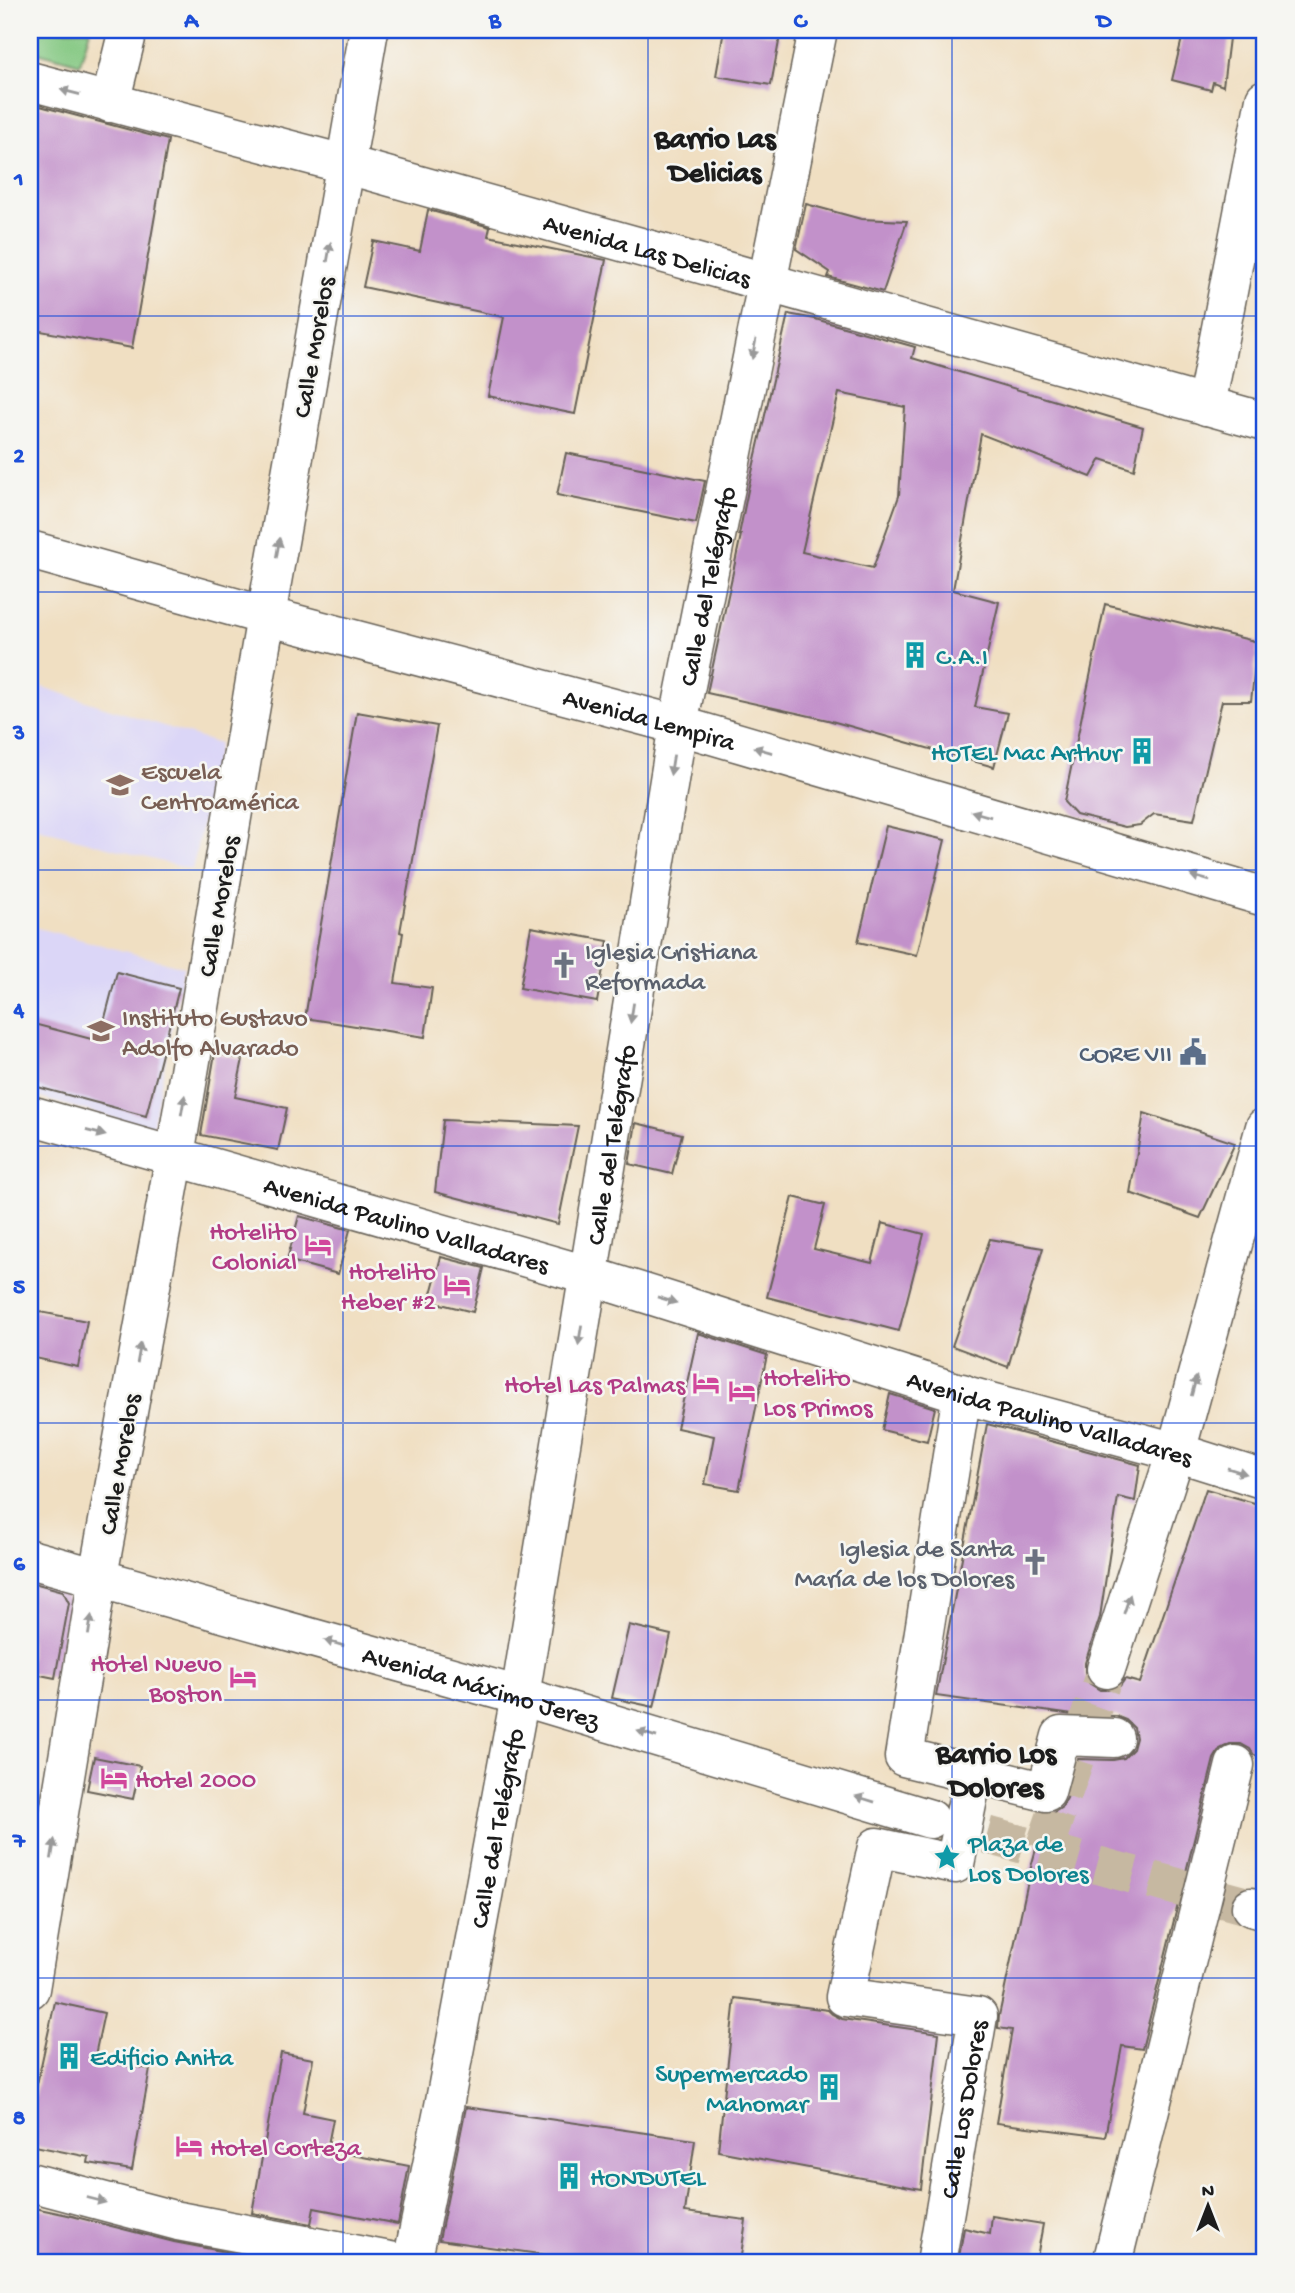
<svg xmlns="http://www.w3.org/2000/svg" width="1295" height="2293" viewBox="0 0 1295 2293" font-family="'Gochi Hand',sans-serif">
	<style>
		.built { fill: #dbd6f7 }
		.green { fill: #84c882; stroke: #50724f; stroke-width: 2 }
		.building { fill: #c291ca; fill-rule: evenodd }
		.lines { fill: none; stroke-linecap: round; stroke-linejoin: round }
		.minor-tunnel { stroke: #c6b8a1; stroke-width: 38; stroke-dasharray: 38 19; stroke-linecap: butt }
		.major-tunnel { stroke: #c6b8a1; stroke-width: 38; stroke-dasharray: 38 19; stroke-linecap: butt }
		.minor-casing { stroke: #666056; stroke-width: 41 }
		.major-casing { stroke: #666056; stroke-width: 41 }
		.minor { stroke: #fff; stroke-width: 38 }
		.major { stroke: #fff; stroke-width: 38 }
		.oneway { fill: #999 }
		.grid { fill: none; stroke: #1d4ed8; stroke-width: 2; stroke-opacity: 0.55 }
		.labels { text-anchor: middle; stroke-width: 5; stroke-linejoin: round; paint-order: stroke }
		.street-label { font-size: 26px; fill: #1c1c1c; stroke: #f6f6f2 }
		.culture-label { font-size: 26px; fill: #0d838f; stroke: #f6f6f2; text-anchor: start }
		.education-label { font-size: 26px; fill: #785e54; stroke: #f6f6f2; text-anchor: start }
		.worship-label { font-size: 26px; fill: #5b616d; stroke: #f6f6f2; text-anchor: start }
		.service-label { font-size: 26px; fill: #4e5e75; stroke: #f6f6f2; text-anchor: end }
		.hotel-label { font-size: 26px; fill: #b23c85; stroke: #f6f6f2; text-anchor: end }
		.quarter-label { font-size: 30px; font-weight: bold; fill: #1c1c1c; stroke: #f6f6f2 }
		.neatline { fill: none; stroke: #1d4ed8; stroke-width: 2.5 }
		.grid-label { font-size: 23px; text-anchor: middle; font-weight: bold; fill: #1d4ed8 }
	</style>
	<rect width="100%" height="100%" fill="#f6f6f2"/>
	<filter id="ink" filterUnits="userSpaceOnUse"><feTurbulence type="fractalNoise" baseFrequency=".0143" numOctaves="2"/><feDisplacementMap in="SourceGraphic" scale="14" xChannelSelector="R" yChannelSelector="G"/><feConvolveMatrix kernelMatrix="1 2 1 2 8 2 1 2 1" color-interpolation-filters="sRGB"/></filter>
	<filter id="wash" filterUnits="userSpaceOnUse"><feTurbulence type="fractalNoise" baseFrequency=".00686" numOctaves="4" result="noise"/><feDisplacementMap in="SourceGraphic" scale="28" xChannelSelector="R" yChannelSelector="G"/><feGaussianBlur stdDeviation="1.57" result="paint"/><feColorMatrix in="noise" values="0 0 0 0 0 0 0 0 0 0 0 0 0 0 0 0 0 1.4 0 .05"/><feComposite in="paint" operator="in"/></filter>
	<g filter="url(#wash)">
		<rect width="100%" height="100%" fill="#f0dfc2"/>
		<g class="built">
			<path d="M 30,683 L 219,744 L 192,870 L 30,826 Z"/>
			<path d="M 30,926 L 184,967 L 152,1129 L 30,1095 Z"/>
		</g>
		<path class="green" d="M 30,30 L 90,30 L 80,64 L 30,50 Z"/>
		<g id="blocks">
			<g class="building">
				<path d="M 724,30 L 744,30 L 780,36 L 771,85 L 716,76 Z"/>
				<path d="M 1184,30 L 1230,30 L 1223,86 L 1213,82 L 1211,90 L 1172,80 Z"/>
				<path d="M 36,105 L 168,140 L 132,348 L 30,329 L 30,140 Z"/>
				<path d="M 806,204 L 861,219 L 907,221 L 883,292 L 828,277 L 830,272 L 796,249 Z"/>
				<path d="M 428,210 L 490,227 L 488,236 L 606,260 L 575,414 L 488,396 L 504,317 L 363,287 L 373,241 L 420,251 Z"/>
				<path d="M 788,314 L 815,319 L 915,347 L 912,358 L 1143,427 L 1134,470 L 1101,459 L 1091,477 L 981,434 L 953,590 L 999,602 L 975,707 L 1008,713 L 994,767 L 828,720 L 707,693 L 741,535 L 739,535 L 748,490 ZM 839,393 L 905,407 L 899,496 L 873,568 L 802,552 Z"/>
				<path d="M 566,453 L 705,481 L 696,523 L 557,495 Z"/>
				<path d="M 1105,604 L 1258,642 L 1251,701 L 1222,701 L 1194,820 L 1154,814 L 1140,825 L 1125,827 L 1076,815 L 1064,802 Z"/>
				<path d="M 357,712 L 437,726 L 400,932 L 403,933 L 395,983 L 432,988 L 425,1037 L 305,1018 Z"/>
				<path d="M 886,826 L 945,840 L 917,955 L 858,942 Z"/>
				<path d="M 531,927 L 608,941 L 597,1002 L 520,988 Z"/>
				<path d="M 117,972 L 179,988 L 146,1116 L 30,1085 L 30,1023 L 99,1041 Z"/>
				<path d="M 215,1053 L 243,1059 L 235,1097 L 287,1108 L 278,1150 L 201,1135 Z"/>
				<path d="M 1144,1113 L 1235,1143 L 1200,1218 L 1130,1193 Z"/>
				<path d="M 443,1120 L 578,1126 L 558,1224 L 435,1192 Z"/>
				<path d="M 636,1123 L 682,1134 L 672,1174 L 629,1164 Z"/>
				<path d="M 793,1197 L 825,1205 L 814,1249 L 872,1263 L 882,1223 L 924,1234 L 899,1331 L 767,1297 Z"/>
				<path d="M 299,1216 L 350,1230 L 338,1274 L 287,1260 Z"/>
				<path d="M 990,1239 L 1043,1248 L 1008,1367 L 952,1346 Z"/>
				<path d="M 441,1257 L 484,1268 L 473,1312 L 429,1301 Z"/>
				<path d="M 30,1310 L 87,1321 L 78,1367 L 30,1357 Z"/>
				<path d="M 698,1333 L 767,1355 L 739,1490 L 705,1484 L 714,1436 L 677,1428 Z"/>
				<path d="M 890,1394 L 935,1408 L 927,1441 L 882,1430 Z"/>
				<path d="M 987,1424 L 1140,1465 L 1135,1501 L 1118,1497 L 1100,1617 L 1085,1663 L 1085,1674 L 1089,1683 L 1100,1690 L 1111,1690 L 1120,1686 L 1125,1679 L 1140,1683 L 1206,1489 L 1265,1506 L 1265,1756 L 1254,1755 L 1250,1749 L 1241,1744 L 1230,1744 L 1220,1749 L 1214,1759 L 1142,2049 L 1122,2046 L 1105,2137 L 996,2123 L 1012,2030 L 998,2028 L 999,2016 L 1031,1867 L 1046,1813 L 1053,1813 L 1062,1807 L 1067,1798 L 1078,1759 L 1113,1760 L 1124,1758 L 1133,1749 L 1136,1738 L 1134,1728 L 1126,1720 L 1116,1716 L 1073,1715 L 936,1696 Z"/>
				<path d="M 30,1582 L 63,1591 L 69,1603 L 55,1678 L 30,1673 Z"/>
				<path d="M 629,1625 L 671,1635 L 654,1707 L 612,1698 Z"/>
				<path d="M 94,1757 L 140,1766 L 133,1799 L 87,1790 Z"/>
				<path d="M 735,1998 L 828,2010 L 832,2014 L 842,2019 L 939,2033 L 921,2189 L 718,2151 Z"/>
				<path d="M 55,2002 L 104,2013 L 94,2060 L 150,2069 L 132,2170 L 88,2163 L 89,2157 L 30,2145 L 30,2116 Z"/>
				<path d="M 281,2053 L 313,2059 L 303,2113 L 333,2119 L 327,2150 L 409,2166 L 398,2224 L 314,2208 L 311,2224 L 252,2213 Z"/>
				<path d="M 466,2107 L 695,2140 L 685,2212 L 746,2220 L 740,2263 L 603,2263 L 439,2240 Z"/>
				<path d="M 30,2207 L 68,2215 L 174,2242 L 284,2263 L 30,2263 Z"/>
				<path d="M 992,2216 L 1043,2224 L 1036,2263 L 958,2263 L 964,2228 L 990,2234 Z"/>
			</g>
		</g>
	</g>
	<g filter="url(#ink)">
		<use href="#blocks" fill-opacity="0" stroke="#666056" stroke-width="2"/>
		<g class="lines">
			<path class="minor-tunnel" d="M 1044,1849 L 1106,1669"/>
			<path class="major-tunnel" d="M 932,1820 L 1251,1907"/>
			<defs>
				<g id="minor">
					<path id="s1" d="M 369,30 L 266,616 L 678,725 L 1265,897"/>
					<path id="s2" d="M 30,81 L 344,164 L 1265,422"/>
					<path d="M 110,103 L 128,30"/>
					<path d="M 1206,406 L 1265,99"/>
					<path id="s3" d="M 30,1115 L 590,1276 L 969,1396 L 1176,1452 L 1265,1480"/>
					<path d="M 1106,1669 L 1176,1452 L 1265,1127"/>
					<path d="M 973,1774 L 1046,1792 L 1061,1736 L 1114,1738"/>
					<path id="s4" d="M 412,2263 L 444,2106 L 520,1696 L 678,725 L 818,30"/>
					<path id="s5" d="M 936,2263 L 978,2016 L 845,1997 L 877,1847 L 955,1864 L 973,1774 L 904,1757 L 962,1393"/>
					<path d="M 1112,2263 L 1235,1765"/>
				</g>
				<g id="major">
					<path d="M 30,550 L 266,616 L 175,1155 L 98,1576 L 30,1989"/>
					<path id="s6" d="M 30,1559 L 520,1696 L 930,1819"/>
					<path d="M 1251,1907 L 1265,1911"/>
					<path d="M 30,2182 L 178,2221 L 400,2263"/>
				</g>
			</defs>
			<use href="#minor" class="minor-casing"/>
			<use href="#major" class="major-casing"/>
			<use href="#minor" class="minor"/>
			<use href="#major" class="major"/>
		</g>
		<defs><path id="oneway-solid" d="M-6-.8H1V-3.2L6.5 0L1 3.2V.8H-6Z" transform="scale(1.75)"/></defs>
		<g class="oneway">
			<use href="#oneway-solid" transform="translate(70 92) rotate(-165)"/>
			<use href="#oneway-solid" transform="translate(329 252) rotate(-80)"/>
			<use href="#oneway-solid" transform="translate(754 349) rotate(101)"/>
			<use href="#oneway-solid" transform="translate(278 548) rotate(-80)"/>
			<use href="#oneway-solid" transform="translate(763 750) rotate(-164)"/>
			<use href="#oneway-solid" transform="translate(672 765) rotate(99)"/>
			<use href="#oneway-solid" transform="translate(981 814) rotate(-164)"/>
			<use href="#oneway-solid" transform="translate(1200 878) rotate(-164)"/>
			<use href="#oneway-solid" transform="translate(632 1013) rotate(99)"/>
			<use href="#oneway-solid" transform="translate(183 1105) rotate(-80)"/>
			<use href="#oneway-solid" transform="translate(96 1133) rotate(15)"/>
			<use href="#oneway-solid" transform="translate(667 1300) rotate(17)"/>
			<use href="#oneway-solid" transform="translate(580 1335) rotate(99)"/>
			<use href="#oneway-solid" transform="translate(139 1353) rotate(-80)"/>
			<use href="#oneway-solid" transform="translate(1194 1386) rotate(-75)"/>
			<use href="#oneway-solid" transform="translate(1237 1471) rotate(17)"/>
			<use href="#oneway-solid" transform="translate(1127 1604) rotate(-72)"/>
			<use href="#oneway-solid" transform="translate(90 1625) rotate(-81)"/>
			<use href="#oneway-solid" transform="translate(334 1643) rotate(-164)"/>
			<use href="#oneway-solid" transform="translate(647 1734) rotate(-163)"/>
			<use href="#oneway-solid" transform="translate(865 1799) rotate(-163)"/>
			<use href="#oneway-solid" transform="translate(53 1849) rotate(-81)"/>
			<use href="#oneway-solid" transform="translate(96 2200) rotate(15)"/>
		</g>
	</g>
	<path class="grid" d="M 343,30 L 343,2263M 648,30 L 648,2263M 952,30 L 952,2263M 30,316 L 1265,316M 30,592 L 1265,592M 30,870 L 1265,870M 30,1146 L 1265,1146M 30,1423 L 1265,1423M 30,1700 L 1265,1700M 30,1978 L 1265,1978"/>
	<defs>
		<symbol id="building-bare" viewBox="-9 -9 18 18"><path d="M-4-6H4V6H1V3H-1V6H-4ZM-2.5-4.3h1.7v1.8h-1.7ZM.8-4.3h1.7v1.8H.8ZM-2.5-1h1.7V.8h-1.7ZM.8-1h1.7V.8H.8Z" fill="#0f9aa8" stroke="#f6f6f2" stroke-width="2.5" paint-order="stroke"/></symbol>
		<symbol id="school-bare" viewBox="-9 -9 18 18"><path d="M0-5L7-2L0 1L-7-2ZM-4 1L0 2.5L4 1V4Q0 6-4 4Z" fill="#8d6e63" stroke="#f6f6f2" stroke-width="2.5" paint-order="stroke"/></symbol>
		<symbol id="church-bare" viewBox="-9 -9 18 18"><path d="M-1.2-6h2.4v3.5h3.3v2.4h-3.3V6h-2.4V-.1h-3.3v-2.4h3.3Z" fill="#6b7280" stroke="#f6f6f2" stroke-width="2.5" paint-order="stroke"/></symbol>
		<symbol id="civic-bare" viewBox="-9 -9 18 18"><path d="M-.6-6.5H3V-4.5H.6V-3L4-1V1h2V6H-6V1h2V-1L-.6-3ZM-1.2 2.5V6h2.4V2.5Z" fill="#5c6f8a" stroke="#f6f6f2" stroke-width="2.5" paint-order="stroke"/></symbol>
		<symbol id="hotel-bare" viewBox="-9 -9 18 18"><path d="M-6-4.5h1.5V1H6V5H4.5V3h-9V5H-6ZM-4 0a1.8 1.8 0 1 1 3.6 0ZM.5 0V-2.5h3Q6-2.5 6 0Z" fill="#d1479c" stroke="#f6f6f2" stroke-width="2.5" paint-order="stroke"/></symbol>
		<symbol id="sight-bare" viewBox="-9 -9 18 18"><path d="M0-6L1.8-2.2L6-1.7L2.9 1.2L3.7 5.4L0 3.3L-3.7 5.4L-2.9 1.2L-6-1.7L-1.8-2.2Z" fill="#0f9aa8" stroke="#f6f6f2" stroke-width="2.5" paint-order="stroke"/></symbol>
	</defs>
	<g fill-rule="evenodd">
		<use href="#building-bare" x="896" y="636" width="38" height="38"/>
		<use href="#building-bare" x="1123" y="732" width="38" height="38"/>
		<use href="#school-bare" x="101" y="766" width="38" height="38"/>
		<use href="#church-bare" x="545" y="946" width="38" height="38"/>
		<use href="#school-bare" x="82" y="1012" width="38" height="38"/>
		<use href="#civic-bare" x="1174" y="1033" width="38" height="38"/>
		<use href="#hotel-bare" x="299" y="1226" width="38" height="38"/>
		<use href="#hotel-bare" x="438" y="1266" width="38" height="38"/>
		<use href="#hotel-bare" x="687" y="1364" width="38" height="38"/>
		<use href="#hotel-bare" x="723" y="1372" width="38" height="38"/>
		<use href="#church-bare" x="1016" y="1543" width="38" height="38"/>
		<use href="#hotel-bare" x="224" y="1658" width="38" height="38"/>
		<use href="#hotel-bare" x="95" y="1759" width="38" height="38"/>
		<use href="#sight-bare" x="928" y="1838" width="38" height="38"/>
		<use href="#building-bare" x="50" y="2037" width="38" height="38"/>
		<use href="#building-bare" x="810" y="2068" width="38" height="38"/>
		<use href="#hotel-bare" x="170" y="2127" width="38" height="38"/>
		<use href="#building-bare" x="550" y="2157" width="38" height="38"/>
	</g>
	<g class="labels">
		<g class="street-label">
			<text dy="9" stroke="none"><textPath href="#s2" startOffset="640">Avenida Las Delicias</textPath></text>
			<text transform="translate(312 347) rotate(-80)" y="9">Calle Morelos</text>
			<text dy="9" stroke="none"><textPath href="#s4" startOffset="1703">Calle del Telégrafo</textPath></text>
			<text dy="9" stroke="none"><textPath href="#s1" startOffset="992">Avenida Lempira</textPath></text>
			<text transform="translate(217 906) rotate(-80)" y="9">Calle Morelos</text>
			<text dy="9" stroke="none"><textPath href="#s4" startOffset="1136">Calle del Telégrafo</textPath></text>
			<text dy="9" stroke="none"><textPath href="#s3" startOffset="392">Avenida Paulino Valladares</textPath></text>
			<text dy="9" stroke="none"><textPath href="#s3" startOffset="1064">Avenida Paulino Valladares</textPath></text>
			<text transform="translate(118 1464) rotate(-80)" y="9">Calle Morelos</text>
			<text dy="9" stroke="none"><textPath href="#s6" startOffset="469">Avenida Máximo Jerez</textPath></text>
			<text dy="9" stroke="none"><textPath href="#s4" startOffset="443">Calle del Telégrafo</textPath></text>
			<text dy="9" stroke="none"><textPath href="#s5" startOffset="156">Calle Los Dolores</textPath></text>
		</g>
		<g class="culture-label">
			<text x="936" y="664">C.A.I</text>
			<text x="1121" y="760" text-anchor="end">HOTEL Mac Arthur</text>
			<text x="968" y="1851">Plaza de<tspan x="968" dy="30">Los Dolores</tspan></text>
			<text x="90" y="2065">Edificio Anita</text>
			<text x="808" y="2081" text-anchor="end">Supermercado<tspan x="808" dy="30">Mahomar</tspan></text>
			<text x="590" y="2185">HONDUTEL</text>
		</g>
		<g class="education-label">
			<text x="141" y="779">Escuela<tspan x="141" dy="30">Centroamérica</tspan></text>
			<text x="122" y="1025">Instituto Gustavo<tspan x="122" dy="30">Adolfo Alvarado</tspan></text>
		</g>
		<g class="worship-label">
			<text x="585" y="959">Iglesia Cristiana<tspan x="585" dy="30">Reformada</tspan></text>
			<text x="1014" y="1556" text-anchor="end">Iglesia de Santa<tspan x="1014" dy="30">María de los Dolores</tspan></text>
		</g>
		<g class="service-label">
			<text x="1172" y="1061">CORE VII</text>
		</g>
		<g class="hotel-label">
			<text x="297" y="1239">Hotelito<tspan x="297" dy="30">Colonial</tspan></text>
			<text x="436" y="1279">Hotelito<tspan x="436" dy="30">Heber #2</tspan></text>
			<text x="763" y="1385" text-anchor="start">Hotelito<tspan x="763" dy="30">Los Primos</tspan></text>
			<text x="685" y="1392">Hotel Las Palmas</text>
			<text x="222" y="1671">Hotel Nuevo<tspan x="222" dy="30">Boston</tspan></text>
			<text x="135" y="1787" text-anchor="start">Hotel 2000</text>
			<text x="210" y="2155" text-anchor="start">Hotel Corteza</text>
		</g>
		<g class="quarter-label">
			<text x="715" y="147">Barrio Las<tspan x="715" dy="34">Delicias</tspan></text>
			<text x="996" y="1762">Barrio Los<tspan x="996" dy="34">Dolores</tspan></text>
		</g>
	</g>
	<rect width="1295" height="2293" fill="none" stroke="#f6f6f2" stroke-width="77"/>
	<g transform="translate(1208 2206)" stroke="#f6f6f2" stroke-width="5" paint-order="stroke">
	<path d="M0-5L12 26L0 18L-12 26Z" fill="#1c1c1c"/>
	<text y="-10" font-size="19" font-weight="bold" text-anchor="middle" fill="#1c1c1c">N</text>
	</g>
	<rect x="38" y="38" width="1218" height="2216" class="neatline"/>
	<g class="grid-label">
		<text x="191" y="27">A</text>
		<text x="495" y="27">B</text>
		<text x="800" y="27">C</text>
		<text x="1104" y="27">D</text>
		<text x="19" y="185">1</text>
		<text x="19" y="462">2</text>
		<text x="19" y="739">3</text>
		<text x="19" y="1016">4</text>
		<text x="19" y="1293">5</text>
		<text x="19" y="1570">6</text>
		<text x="19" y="1847">7</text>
		<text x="19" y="2124">8</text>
	</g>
</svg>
